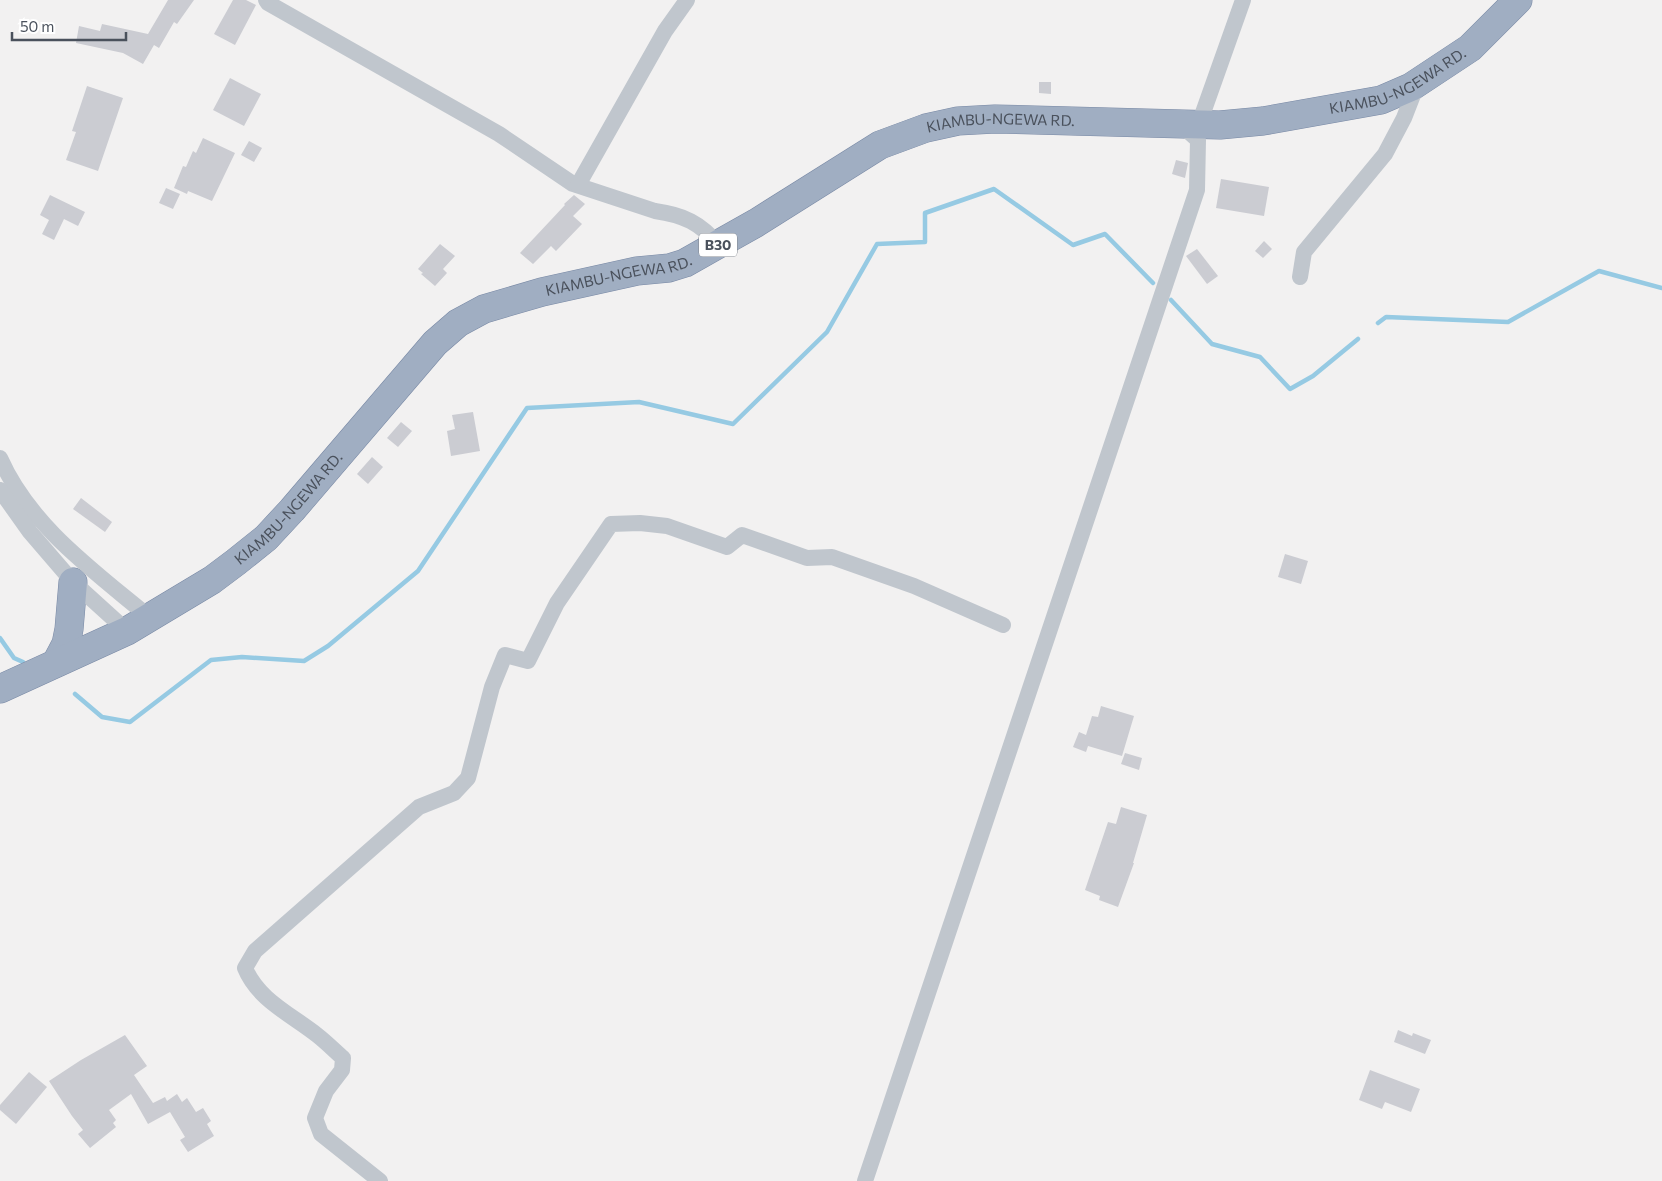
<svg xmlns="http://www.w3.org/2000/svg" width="1662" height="1181" viewBox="0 0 1662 1181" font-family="Commissioner,sans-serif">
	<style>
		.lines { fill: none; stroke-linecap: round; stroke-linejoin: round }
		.stream { stroke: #96cae3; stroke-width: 4.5 }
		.building { fill: #cbccd2 }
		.trunk-casing { stroke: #7989a5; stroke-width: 29 }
		.minor { stroke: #c0c6cd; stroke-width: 16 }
		.trunk { stroke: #a0aec2; stroke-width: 28 }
		.labels { text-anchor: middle; stroke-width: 4; stroke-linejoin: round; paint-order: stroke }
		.shield { fill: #fff; stroke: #80858d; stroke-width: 1 }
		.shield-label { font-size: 14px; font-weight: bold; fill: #4a515c }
		.street-label { font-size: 15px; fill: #4a515c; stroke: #fff }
	</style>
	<rect width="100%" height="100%" fill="#f2f1f1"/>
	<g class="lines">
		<g class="stream">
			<path d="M 1171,300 L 1212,344 L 1260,357 L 1290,389 L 1313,376 L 1358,339"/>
			<path d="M 1378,323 L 1386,317 L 1508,322 L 1599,271 L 1662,288"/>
			<path d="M 0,638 L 14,658 L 23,662"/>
			<path d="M 75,694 L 102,717 L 130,722 L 211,660 L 242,657 L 304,661 L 328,646 L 418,571 L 527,408 L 639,402 L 733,424 L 827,332 L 877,244 L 925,242 L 925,213 L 994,189 L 1073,245 L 1105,234 L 1153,283"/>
		</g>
	</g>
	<g class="building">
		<path d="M 168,0 L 194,0 L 177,24 L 174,22 L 159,48 L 154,45 L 143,64 L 123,53 L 76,43 L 79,26 L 100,31 L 102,24 L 148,34 Z"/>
		<path d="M 233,0 L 246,0 L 256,5 L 235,45 L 214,34 Z"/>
		<path d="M 230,78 L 261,94 L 244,126 L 213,110 Z"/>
		<path d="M 1039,82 L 1051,82 L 1051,94 L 1039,93 Z"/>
		<path d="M 87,86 L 123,98 L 98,171 L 66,160 L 76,132 L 72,131 Z"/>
		<path d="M 203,138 L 235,153 L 212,201 L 188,191 L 187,194 L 174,188 L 183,166 L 186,167 L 193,151 L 196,153 Z"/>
		<path d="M 249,141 L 262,148 L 254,162 L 241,155 Z"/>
		<path d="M 1176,160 L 1188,163 L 1185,178 L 1172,174 Z"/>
		<path d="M 1221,179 L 1269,187 L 1264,216 L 1216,208 Z"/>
		<path d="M 166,188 L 180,194 L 173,209 L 159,203 Z"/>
		<path d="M 50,195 L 85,212 L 78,226 L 64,219 L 54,240 L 42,234 L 49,220 L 40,215 Z"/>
		<path d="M 574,195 L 585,204 L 573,216 L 582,224 L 556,251 L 551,246 L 533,264 L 520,253 L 565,205 L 564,204 Z"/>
		<path d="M 1264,241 L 1272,249 L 1263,258 L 1255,251 Z"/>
		<path d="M 440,244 L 455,256 L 443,269 L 447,273 L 435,286 L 421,274 L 423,273 L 418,269 Z"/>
		<path d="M 1197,249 L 1218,276 L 1207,284 L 1186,256 Z"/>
		<path d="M 473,412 L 480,451 L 451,456 L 447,431 L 455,429 L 452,415 Z"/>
		<path d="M 401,422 L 412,431 L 398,447 L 387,438 Z"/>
		<path d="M 372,457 L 383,467 L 368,484 L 357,474 Z"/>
		<path d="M 81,498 L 112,522 L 105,532 L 73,509 Z"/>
		<path d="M 1285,554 L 1308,561 L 1301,584 L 1278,577 Z"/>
		<path d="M 1101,706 L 1134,716 L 1122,756 L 1088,746 L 1086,752 L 1073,747 L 1079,732 L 1086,735 L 1092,716 L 1098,717 Z"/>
		<path d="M 1125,753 L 1142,758 L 1139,770 L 1121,764 Z"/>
		<path d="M 1121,807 L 1147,815 L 1133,863 L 1134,863 L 1118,907 L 1099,900 L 1100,896 L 1085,890 L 1108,822 L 1116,824 Z"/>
		<path d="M 1398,1030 L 1412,1036 L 1413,1033 L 1431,1040 L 1425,1054 L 1394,1042 Z"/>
		<path d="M 125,1035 L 147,1066 L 134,1075 L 153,1103 L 165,1097 L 167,1101 L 177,1094 L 182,1102 L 187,1098 L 196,1112 L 203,1108 L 211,1121 L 207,1124 L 214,1136 L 188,1152 L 180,1140 L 185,1137 L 170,1112 L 148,1124 L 131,1094 L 109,1110 L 116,1120 L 113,1123 L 116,1127 L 90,1148 L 78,1134 L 83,1130 L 72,1116 L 49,1081 L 81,1060 Z"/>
		<path d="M 1370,1070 L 1420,1089 L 1411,1112 L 1385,1102 L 1382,1109 L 1359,1100 Z"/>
		<path d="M 29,1072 L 47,1087 L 16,1124 L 0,1110 L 0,1105 Z"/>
	</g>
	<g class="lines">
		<defs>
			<g id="trunk">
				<path d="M 56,663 L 66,644 L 69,629 L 73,582"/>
				<path id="s1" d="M 0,689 L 127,631 L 212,580 L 236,562 L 266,538 L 292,510 L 435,343 L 458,323 L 484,309 L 542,292 L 637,271 L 669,268 L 685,263 L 756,223 L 880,145 L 926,128 L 958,121 L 995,119 L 1220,125 L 1263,121 L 1381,100 L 1411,87 L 1470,48 L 1518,0"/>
			</g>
		</defs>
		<use href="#trunk" class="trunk-casing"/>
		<g class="minor">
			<path d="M 266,0 L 268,3 L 499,134 L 573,184 L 655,211 C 684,215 700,223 719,245"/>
			<path d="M 1199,124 L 1243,0"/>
			<path d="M 578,185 L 665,31 L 687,0"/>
			<path d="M 1300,277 L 1304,252 L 1385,154 L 1404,118 L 1418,82"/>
			<path d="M 0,458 C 30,526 94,571 149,617"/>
			<path d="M 0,490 L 30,532 L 73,582 L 127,631"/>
			<path d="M 380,1181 L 321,1134 L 315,1118 L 326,1091 L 342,1070 L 343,1058 C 335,1051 326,1042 317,1035 C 292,1015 258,1000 245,968 L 255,951 L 419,807 L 454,793 L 468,778 L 492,687 L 505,655 L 528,661 L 557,603 L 611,524 L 640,523 L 667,526 L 727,547 L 742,535 L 807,558 L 832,557 L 914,586 L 1003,625"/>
			<path d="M 865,1181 L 1197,190 L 1198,140 L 1188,131 L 1178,127"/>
		</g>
		<use href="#trunk" class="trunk"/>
	</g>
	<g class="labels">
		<rect class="shield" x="699" y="233.5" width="38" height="23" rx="4"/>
		<g class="shield-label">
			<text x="718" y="250">B30</text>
		</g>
		<g class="street-label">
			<text dy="5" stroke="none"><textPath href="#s1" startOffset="1589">KIAMBU-NGEWA RD.</textPath></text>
			<text dy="5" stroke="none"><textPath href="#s1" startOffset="1184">KIAMBU-NGEWA RD.</textPath></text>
			<text dy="5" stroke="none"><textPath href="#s1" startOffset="764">KIAMBU-NGEWA RD.</textPath></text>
			<text dy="5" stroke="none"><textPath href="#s1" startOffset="344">KIAMBU-NGEWA RD.</textPath></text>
		</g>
	</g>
	<path d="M12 32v8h114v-8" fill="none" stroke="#4a515c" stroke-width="2.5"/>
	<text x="20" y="32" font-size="15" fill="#4a515c" stroke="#ffffff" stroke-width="4" paint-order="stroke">50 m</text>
</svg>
